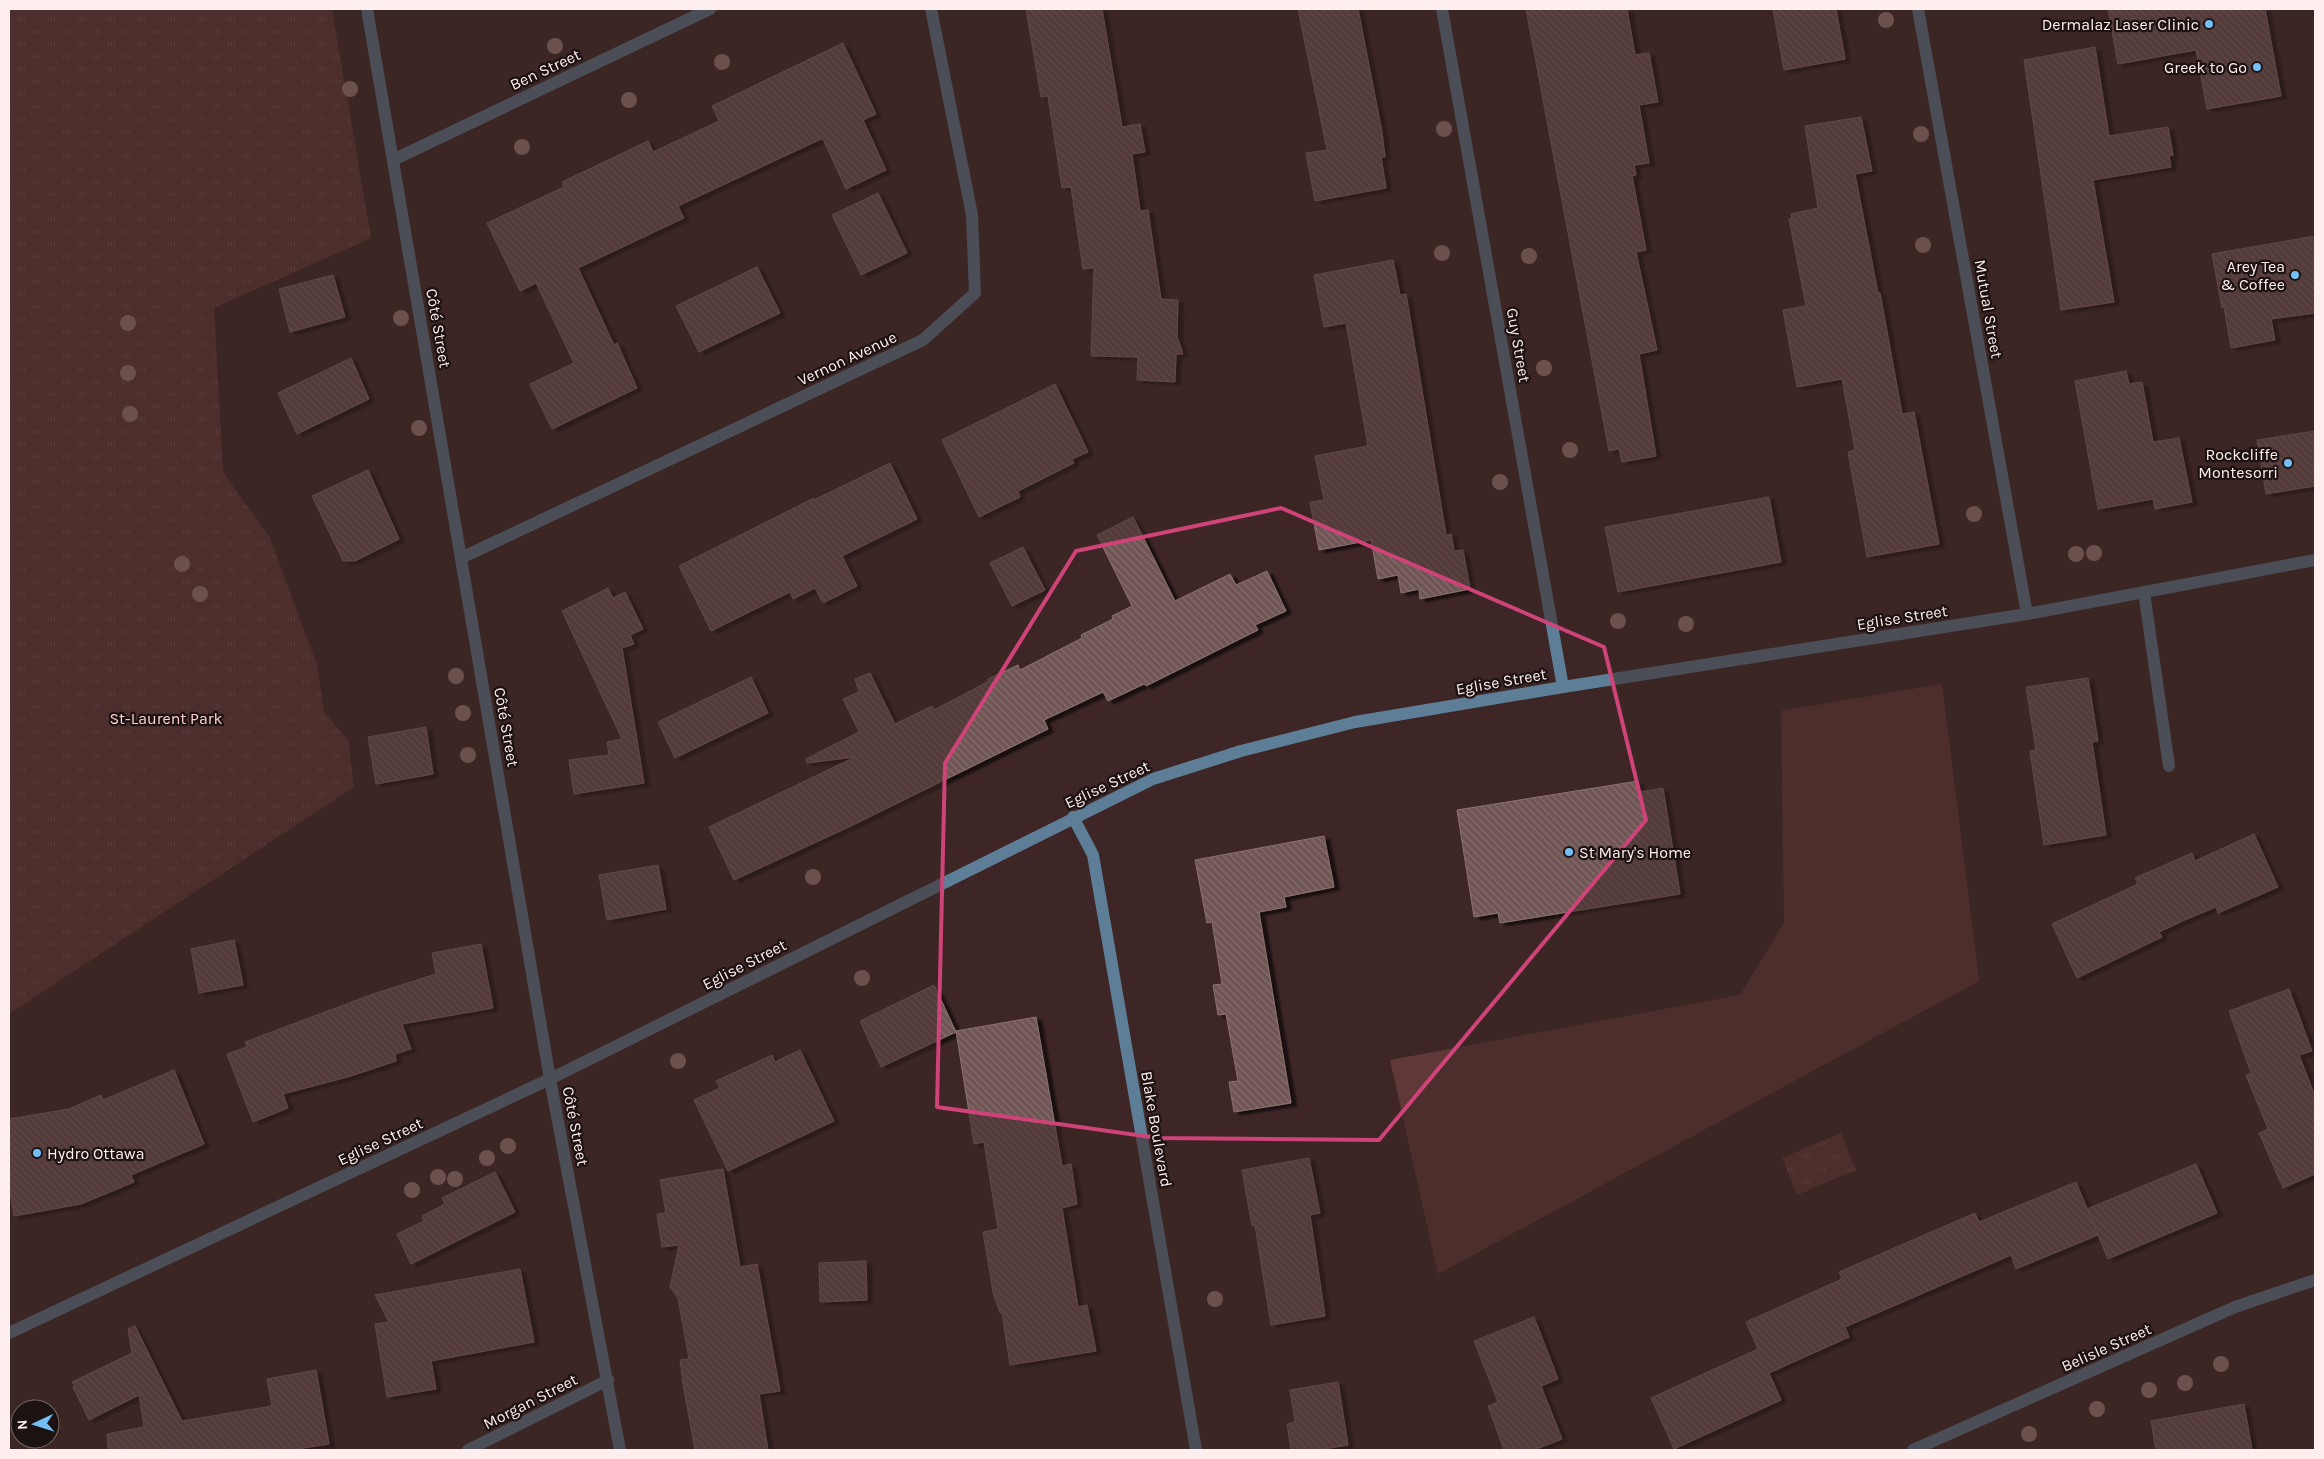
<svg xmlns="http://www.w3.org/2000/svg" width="2324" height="1459" viewBox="0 0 2324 1459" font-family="Karla,sans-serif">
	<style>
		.grass { fill: #5f3837 }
		.park { fill: url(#park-tufts) }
		.building { fill: url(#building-back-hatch); stroke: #8d7170; filter: url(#shadow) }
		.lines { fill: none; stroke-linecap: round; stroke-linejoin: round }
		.minor { stroke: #5d7e96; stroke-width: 12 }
		.tree { fill: #a78481 }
		.marked { fill: none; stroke: #ce4378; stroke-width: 4; stroke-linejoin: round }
		.poi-dot { fill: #74c0f6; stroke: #1c1211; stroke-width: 2 }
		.labels { text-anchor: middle; stroke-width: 4.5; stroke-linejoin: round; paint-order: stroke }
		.poi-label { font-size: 16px; fill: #feeeed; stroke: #1c1211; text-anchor: end }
		.street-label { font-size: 16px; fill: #feeeed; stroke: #1c1211 }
		.park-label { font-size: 16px; fill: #fed0cd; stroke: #1c1211 }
	</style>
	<defs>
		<pattern id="park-tufts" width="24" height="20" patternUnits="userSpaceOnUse" patternTransform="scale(1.25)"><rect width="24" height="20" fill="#5f3837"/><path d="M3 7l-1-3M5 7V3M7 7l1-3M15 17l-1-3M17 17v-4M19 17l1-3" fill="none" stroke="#775554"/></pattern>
		<pattern id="building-back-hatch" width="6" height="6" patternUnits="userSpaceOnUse" patternTransform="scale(1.25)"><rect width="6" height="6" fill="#6f5554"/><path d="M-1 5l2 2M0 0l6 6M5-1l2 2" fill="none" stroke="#856e6d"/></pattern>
		<filter id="shadow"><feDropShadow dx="5.5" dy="3" stdDeviation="1" flood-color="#0009"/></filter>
	</defs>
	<rect width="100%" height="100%" fill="#3d2625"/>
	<path class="grass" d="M 1942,684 L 1979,981 L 1438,1274 L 1390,1060 L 1740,995 L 1784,923 L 1781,711 Z"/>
	<g class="park">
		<path d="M 9,9 L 332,9 L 371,238 L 214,308 L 223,472 L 270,538 L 317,665 L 324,712 L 348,740 L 354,787 L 9,1014 Z"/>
		<path d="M 1841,1133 L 1856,1170 L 1797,1195 L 1782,1158 Z"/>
	</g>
	<g class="building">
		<path d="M 1026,9 L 1102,9 L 1122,127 L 1140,124 L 1145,152 L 1132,154 L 1140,211 L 1148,210 L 1161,299 L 1178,300 L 1177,336 L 1183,354 L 1176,354 L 1175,382 L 1137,380 L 1138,357 L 1091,356 L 1094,268 L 1083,269 L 1071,187 L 1062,188 L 1048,96 L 1041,97 Z"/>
		<path d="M 1298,9 L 1358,9 L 1382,132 L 1385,157 L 1381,157 L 1386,188 L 1315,201 L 1306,153 L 1327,150 Z"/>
		<path d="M 1526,9 L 1627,9 L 1635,55 L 1649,53 L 1658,102 L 1639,105 L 1649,163 L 1634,165 L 1636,175 L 1632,176 L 1646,250 L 1636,252 L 1657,350 L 1639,354 L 1656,456 L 1622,462 L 1619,449 L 1609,451 Z"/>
		<path d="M 1773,9 L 1836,9 L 1845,59 L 1784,70 Z"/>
		<path d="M 2108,9 L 2265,9 L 2281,96 L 2207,109 L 2196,50 L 2118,64 Z"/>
		<path d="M 843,43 L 876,114 L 863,120 L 886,170 L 846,189 L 823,139 L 821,139 L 678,206 L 684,218 L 578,268 L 614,345 L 617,343 L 637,388 L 552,429 L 530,384 L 574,363 L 536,283 L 520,291 L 487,223 L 564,187 L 562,182 L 648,141 L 653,152 L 719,121 L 712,106 Z"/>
		<path d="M 2095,47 L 2109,136 L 2168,127 L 2173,155 L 2169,156 L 2171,167 L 2093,180 L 2114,302 L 2061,310 L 2024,60 Z"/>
		<path d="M 1861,117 L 1872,171 L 1855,174 L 1878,293 L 1880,293 L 1902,414 L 1914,412 L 1939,544 L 1867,557 L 1848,452 L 1855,450 L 1842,379 L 1797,387 L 1783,310 L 1806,306 L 1789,219 L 1792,218 L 1791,214 L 1818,208 L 1805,126 Z"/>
		<path d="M 878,193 L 907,253 L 861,275 L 832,215 Z"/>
		<path d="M 2315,236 L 2315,313 L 2271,319 L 2275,340 L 2231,348 L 2224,307 L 2222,308 L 2212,254 Z"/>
		<path d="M 1393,260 L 1400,295 L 1406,294 L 1446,535 L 1451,534 L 1454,551 L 1463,550 L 1470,589 L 1420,599 L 1419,589 L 1401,593 L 1398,575 L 1378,579 L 1371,540 L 1319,550 L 1310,502 L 1324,500 L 1315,456 L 1368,446 L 1346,323 L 1324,327 L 1314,275 Z"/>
		<path d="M 757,267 L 780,313 L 699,352 L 676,306 Z"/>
		<path d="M 333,275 L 345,317 L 290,332 L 279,289 Z"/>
		<path d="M 351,358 L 369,399 L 297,434 L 278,393 Z"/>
		<path d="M 2126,371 L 2129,384 L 2142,382 L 2153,442 L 2179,438 L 2192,502 L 2155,509 L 2153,499 L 2098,509 L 2075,381 Z"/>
		<path d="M 1055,384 L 1088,452 L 1072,459 L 1074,463 L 1018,491 L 1020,497 L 979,517 L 942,440 Z"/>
		<path d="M 2315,431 L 2315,486 L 2266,494 L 2257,440 Z"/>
		<path d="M 890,463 L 917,519 L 842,556 L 857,586 L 823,603 L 815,588 L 793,599 L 790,592 L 711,631 L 679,566 L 814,498 L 814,500 Z"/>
		<path d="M 368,470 L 399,539 L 355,561 L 343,561 L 312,496 Z"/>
		<path d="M 1769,497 L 1781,562 L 1618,592 L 1605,527 Z"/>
		<path d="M 1133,517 L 1175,601 L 1230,574 L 1236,585 L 1267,571 L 1286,611 L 1255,625 L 1258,630 L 1146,686 L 1144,684 L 1108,701 L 1103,692 L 1044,720 L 1048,729 L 851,826 L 734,880 L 709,827 L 855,757 L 807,763 L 806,759 L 859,732 L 843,699 L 859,692 L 855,679 L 870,673 L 895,724 L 932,706 L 934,710 L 989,681 L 988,679 L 1018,665 L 1020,670 L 1082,638 L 1081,635 L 1113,619 L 1112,616 L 1132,606 L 1097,535 Z"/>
		<path d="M 1023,547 L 1045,590 L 1012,606 L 990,563 Z"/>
		<path d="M 608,588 L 613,598 L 625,592 L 643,629 L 630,635 L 634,644 L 622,648 L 644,783 L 574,794 L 569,760 L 609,755 L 607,742 L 622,739 L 562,611 Z"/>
		<path d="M 751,677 L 768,713 L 675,758 L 658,722 Z"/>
		<path d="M 2088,678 L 2098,741 L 2092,742 L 2106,835 L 2044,845 L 2030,751 L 2036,750 L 2026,687 Z"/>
		<path d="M 426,727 L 433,774 L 376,784 L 368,737 Z"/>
		<path d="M 1638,781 L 1640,792 L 1663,788 L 1680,894 L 1500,923 L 1498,913 L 1474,917 L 1457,810 Z"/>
		<path d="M 2254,834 L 2278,887 L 2218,913 L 2216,907 L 2187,919 L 2159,932 L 2162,937 L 2077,978 L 2052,924 L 2138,884 L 2135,878 L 2192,853 L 2195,861 Z"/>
		<path d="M 1324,836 L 1334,887 L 1284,897 L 1286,907 L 1259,912 L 1291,1103 L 1234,1112 L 1229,1082 L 1238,1081 L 1226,1014 L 1218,1015 L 1213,985 L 1222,984 L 1212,922 L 1207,923 L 1195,860 Z"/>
		<path d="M 658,865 L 666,909 L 607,920 L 599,875 Z"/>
		<path d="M 234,940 L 243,985 L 199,993 L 191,949 Z"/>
		<path d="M 481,944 L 493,1008 L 402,1024 L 411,1049 L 395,1054 L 396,1061 L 351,1076 L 283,1094 L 288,1108 L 253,1122 L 227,1054 L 247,1047 L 245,1042 L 373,994 L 436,974 L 432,953 Z"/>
		<path d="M 934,985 L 956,1032 L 881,1067 L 860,1021 Z"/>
		<path d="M 2289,989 L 2312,1051 L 2299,1055 L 2315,1096 L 2315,1174 L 2283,1188 L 2259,1133 L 2268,1129 L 2246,1075 L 2251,1073 L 2229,1011 Z"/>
		<path d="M 1036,1017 L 1062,1166 L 1071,1164 L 1077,1204 L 1062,1208 L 1078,1307 L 1087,1305 L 1096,1351 L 1010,1365 L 1002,1313 L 1000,1313 L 993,1292 L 983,1232 L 998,1229 L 984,1142 L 974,1144 L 956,1031 Z"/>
		<path d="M 800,1050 L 834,1121 L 728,1171 L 694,1100 L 720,1088 L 716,1081 L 772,1055 L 775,1062 Z"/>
		<path d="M 174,1070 L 204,1144 L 131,1175 L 134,1182 L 81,1204 L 14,1216 L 9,1186 L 9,1119 L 69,1109 L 101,1095 L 103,1100 Z"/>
		<path d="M 1309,1158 L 1320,1213 L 1310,1215 L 1325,1316 L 1271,1325 L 1255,1225 L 1252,1226 L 1242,1170 Z"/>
		<path d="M 2196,1164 L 2217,1213 L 2108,1259 L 2087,1209 Z"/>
		<path d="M 723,1169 L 740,1267 L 757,1264 L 780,1391 L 759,1394 L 768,1450 L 695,1450 L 683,1384 L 680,1360 L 689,1359 L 678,1298 L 670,1287 L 679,1245 L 662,1247 L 657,1214 L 666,1213 L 660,1180 Z"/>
		<path d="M 495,1172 L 515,1212 L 411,1264 L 397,1234 L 424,1221 L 422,1216 L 445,1204 L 442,1198 Z"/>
		<path d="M 2076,1182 L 2098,1235 L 2016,1269 L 2011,1255 L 1845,1327 L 1849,1337 L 1769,1373 L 1781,1400 L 1674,1449 L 1651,1398 L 1758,1349 L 1746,1322 L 1842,1279 L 1839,1272 L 1975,1213 L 1979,1222 Z"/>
		<path d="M 866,1261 L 867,1300 L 820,1302 L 819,1263 Z"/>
		<path d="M 520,1269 L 534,1342 L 431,1361 L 436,1389 L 387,1397 L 375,1324 L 389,1322 L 375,1295 Z"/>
		<path d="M 1534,1317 L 1558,1379 L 1541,1386 L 1562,1439 L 1534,1450 L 1504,1450 L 1488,1406 L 1498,1402 L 1474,1341 Z"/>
		<path d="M 135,1326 L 182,1421 L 272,1406 L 267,1379 L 316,1370 L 329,1444 L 290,1450 L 108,1450 L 107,1434 L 144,1427 L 139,1395 L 89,1420 L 73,1387 L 75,1386 L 72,1382 L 132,1353 L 128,1329 Z"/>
		<path d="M 1338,1382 L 1348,1445 L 1318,1450 L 1291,1450 L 1287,1424 L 1295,1422 L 1290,1390 Z"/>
		<path d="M 2244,1404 L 2252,1450 L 2156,1450 L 2151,1421 Z"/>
	</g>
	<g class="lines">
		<g class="minor">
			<path d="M 367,9 L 550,1079 L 620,1450"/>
			<path d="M 1442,9 L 1563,687"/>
			<path d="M 1918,9 L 2027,614"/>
			<path d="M 395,159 L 710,9"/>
			<path d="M 461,558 L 923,340 L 975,293 L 972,215 L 931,9"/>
			<path d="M 2144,592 L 2169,766"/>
			<path d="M 1073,817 L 1093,855 L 1196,1450"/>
			<path d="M 9,1333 L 550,1079 L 1153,779 L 1241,751 L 1355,722 L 1563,687 L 2027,614 L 2315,560"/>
			<path d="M 468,1450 L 608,1380"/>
			<path d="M 1913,1450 L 2235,1307 L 2315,1280"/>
		</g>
	</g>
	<g class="tree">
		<circle cx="1886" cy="20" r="8"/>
		<circle cx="555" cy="46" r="8"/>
		<circle cx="722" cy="62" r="8"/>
		<circle cx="350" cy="89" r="8"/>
		<circle cx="629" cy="100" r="8"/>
		<circle cx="1444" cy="129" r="8"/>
		<circle cx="1921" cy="134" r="8"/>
		<circle cx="522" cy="147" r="8"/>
		<circle cx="1923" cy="245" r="8"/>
		<circle cx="1442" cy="253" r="8"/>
		<circle cx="1529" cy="256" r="8"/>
		<circle cx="401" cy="318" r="8"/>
		<circle cx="128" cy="323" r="8"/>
		<circle cx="1544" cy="368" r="8"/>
		<circle cx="128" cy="373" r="8"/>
		<circle cx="130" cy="414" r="8"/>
		<circle cx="419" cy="428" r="8"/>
		<circle cx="1570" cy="450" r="8"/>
		<circle cx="1500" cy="482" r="8"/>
		<circle cx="1974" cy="514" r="8"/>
		<circle cx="2094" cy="553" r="8"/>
		<circle cx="2076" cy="554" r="8"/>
		<circle cx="182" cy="564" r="8"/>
		<circle cx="200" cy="594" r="8"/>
		<circle cx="1618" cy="621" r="8"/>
		<circle cx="1686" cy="624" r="8"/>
		<circle cx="456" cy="676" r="8"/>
		<circle cx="463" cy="713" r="8"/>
		<circle cx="468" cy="755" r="8"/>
		<circle cx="813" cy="877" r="8"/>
		<circle cx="862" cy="978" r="8"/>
		<circle cx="678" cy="1061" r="8"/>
		<circle cx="508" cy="1146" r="8"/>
		<circle cx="487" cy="1158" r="8"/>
		<circle cx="438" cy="1177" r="8"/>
		<circle cx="455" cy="1179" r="8"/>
		<circle cx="412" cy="1190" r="8"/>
		<circle cx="1215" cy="1299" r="8"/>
		<circle cx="2221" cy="1364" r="8"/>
		<circle cx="2185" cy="1383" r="8"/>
		<circle cx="2149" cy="1390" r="8"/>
		<circle cx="2097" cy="1409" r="8"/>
		<circle cx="2029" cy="1434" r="8"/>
	</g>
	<path d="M0 0H2324V1459H0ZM 1281,508 L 1604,647 L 1646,820 L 1379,1140 L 1158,1138 L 937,1107 L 945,763 L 1076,551 Z" fill="#3d2625" fill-opacity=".55" fill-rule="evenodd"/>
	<path class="marked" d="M 1281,508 L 1604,647 L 1646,820 L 1379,1140 L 1158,1138 L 937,1107 L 945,763 L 1076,551 Z"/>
	<g class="poi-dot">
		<circle cx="2209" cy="24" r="5"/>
		<circle cx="2257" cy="67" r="5"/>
		<circle cx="2295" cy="275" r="5"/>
		<circle cx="2288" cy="463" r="5"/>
		<circle cx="1569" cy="852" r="5"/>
		<circle cx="37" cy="1153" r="5"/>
	</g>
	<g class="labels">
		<g class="poi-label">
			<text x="2199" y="30">Dermalaz Laser Clinic</text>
			<text x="2247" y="73">Greek to Go</text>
			<text x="2285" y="272">Arey Tea<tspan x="2285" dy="18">&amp; Coffee</tspan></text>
			<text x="2278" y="460">Rockcliffe<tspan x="2278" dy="18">Montesorri</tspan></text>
			<text x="1579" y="858" text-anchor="start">St Mary's Home</text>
			<text x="47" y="1159" text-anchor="start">Hydro Ottawa</text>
		</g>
		<g class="street-label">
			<text transform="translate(545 69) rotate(-25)" y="6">Ben Street</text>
			<text transform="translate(1989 309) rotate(80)" y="6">Mutual Street</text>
			<text transform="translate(439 328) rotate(80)" y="6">Côté Street</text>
			<text transform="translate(1519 345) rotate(80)" y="6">Guy Street</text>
			<text transform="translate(847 358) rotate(-25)" y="6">Vernon Avenue</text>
			<text transform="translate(1902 617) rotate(-9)" y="6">Eglise Street</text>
			<text transform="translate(1501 681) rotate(-10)" y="6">Eglise Street</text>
			<text transform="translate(507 727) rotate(80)" y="6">Côté Street</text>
			<text transform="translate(1107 784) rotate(-25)" y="6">Eglise Street</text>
			<text transform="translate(744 964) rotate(-27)" y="6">Eglise Street</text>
			<text transform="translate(576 1126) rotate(79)" y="6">Côté Street</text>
			<text transform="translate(1157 1129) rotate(80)" y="6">Blake Boulevard</text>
			<text transform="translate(380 1141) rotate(-25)" y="6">Eglise Street</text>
			<text transform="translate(2106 1347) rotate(-24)" y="6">Belisle Street</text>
			<text transform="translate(530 1401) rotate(-27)" y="6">Morgan Street</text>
		</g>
		<g class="park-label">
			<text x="166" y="724">St-Laurent Park</text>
		</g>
	</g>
	<rect width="2324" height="1459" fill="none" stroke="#feeeed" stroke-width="20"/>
	<g transform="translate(35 1424) rotate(266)"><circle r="24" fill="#1c1211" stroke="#766a69"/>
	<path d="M0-4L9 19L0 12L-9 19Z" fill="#74c0f6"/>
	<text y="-8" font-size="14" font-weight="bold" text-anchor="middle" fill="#feeeed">N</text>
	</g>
</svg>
